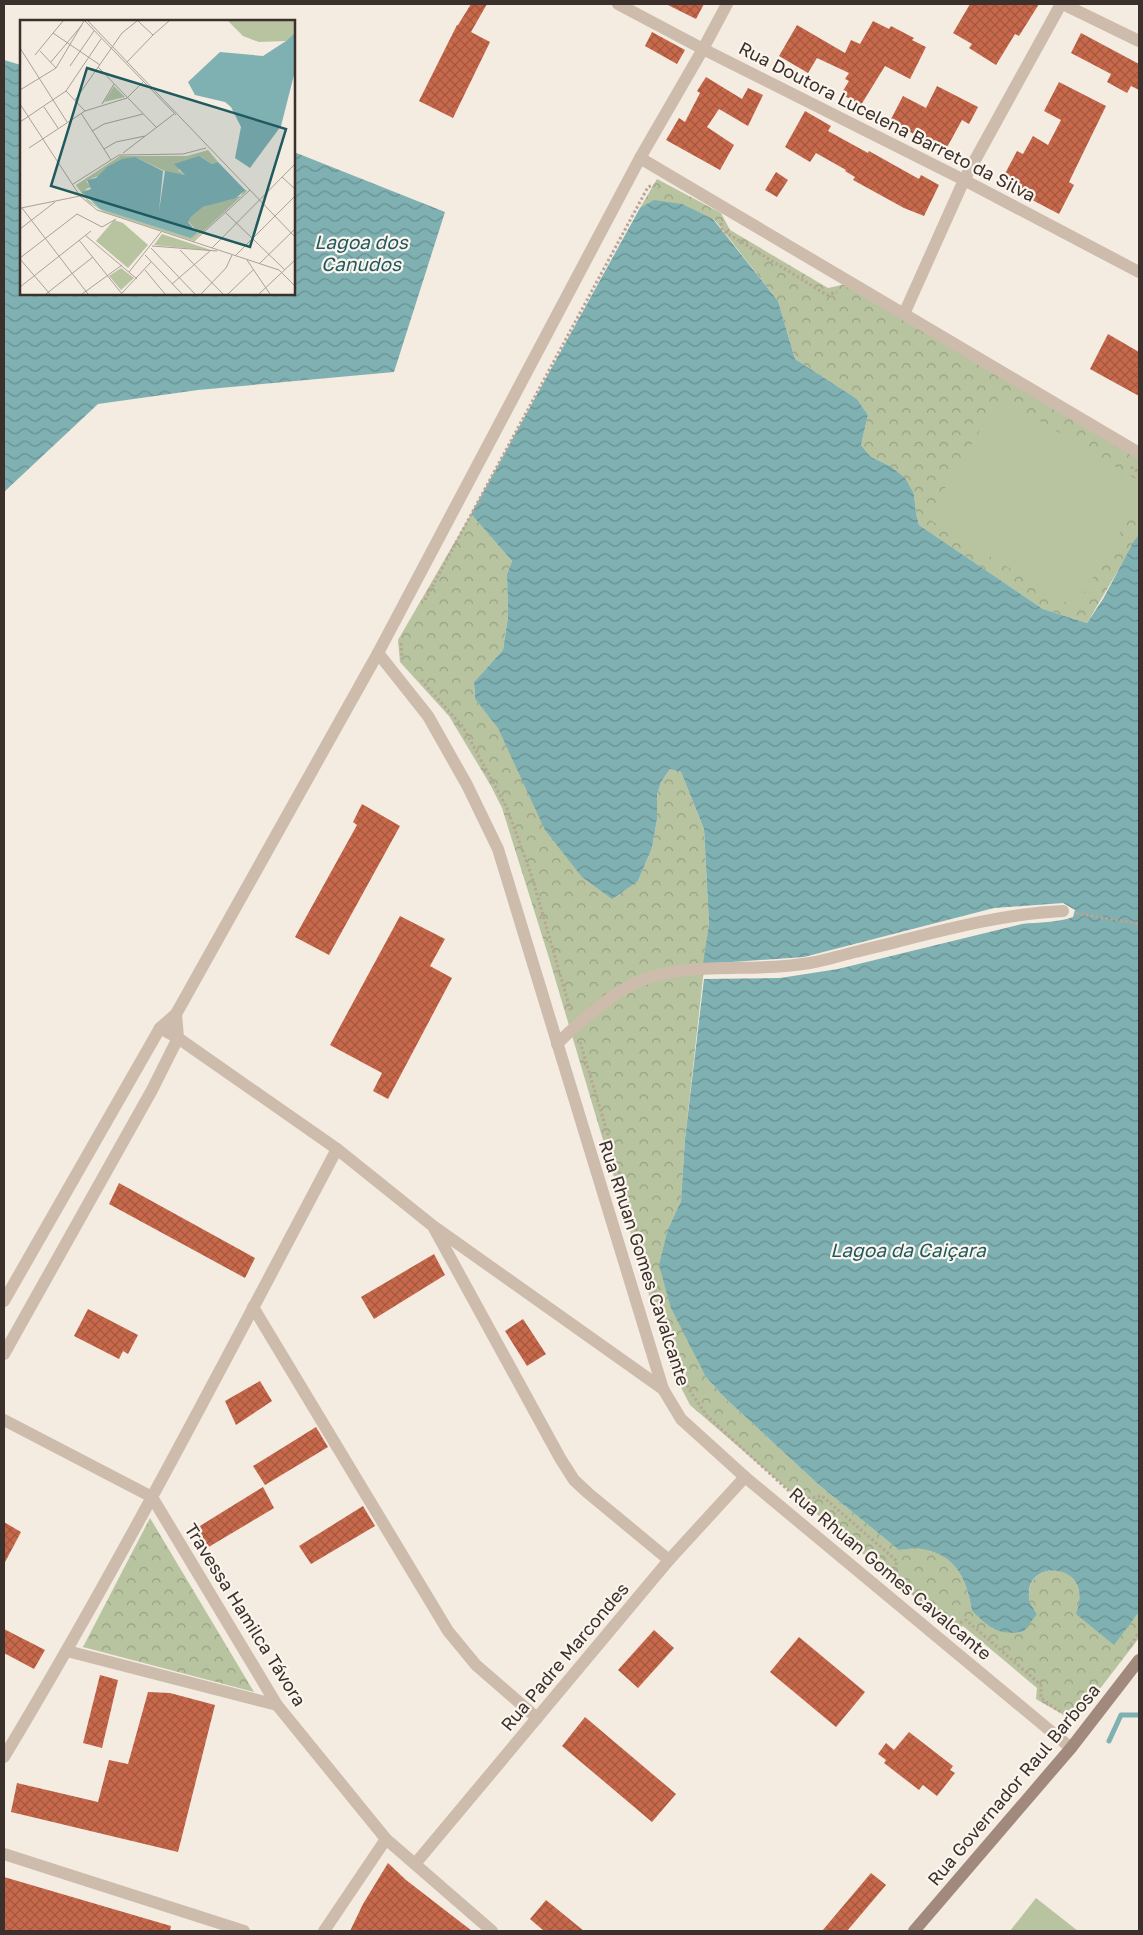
<svg xmlns="http://www.w3.org/2000/svg" width="1143" height="1935" viewBox="0 0 1143 1935" font-family="'Golos Text',sans-serif">
	<style>
		.park { fill: url(#park-crowns) }
		.pitch { fill: #b8c4a0 }
		.water { fill: url(#water-waves) }
		.lines { fill: none; stroke-linecap: round; stroke-linejoin: round }
		.stream { stroke: #7fb0b2; stroke-width: 5 }
		.building { fill: url(#building-cross-hatch) }
		.path { stroke: #b9a596; stroke-width: 3; stroke-dasharray: 2.5 2.5; stroke-linecap: butt }
		.street { stroke: #cdbbac; stroke-width: 12 }
		.secondary { stroke: #a18a7d; stroke-width: 12 }
		.labels { text-anchor: middle; stroke-width: 4.5; stroke-linejoin: round; paint-order: stroke }
		.street-label { font-size: 18px; fill: #3b302b; stroke: #fbf5ee }
		.water-label { font-size: 19px; font-style: italic; fill: #1f5a5e; stroke: #fbf5ee }
		.inset-road { fill: none; stroke: #aaa098; stroke-width: 1 }
		.view { fill: #1f5a5e; fill-opacity: 0.15; stroke: #1f5a5e; stroke-width: 2.5 }
		.inset-edge { fill: none; stroke: #3b302b; stroke-width: 2.5 }
	</style>
	<defs>
		<pattern id="park-crowns" width="20" height="18" patternUnits="userSpaceOnUse" patternTransform="scale(1.25)"><rect width="20" height="18" fill="#b8c4a0"/><path d="M2 6a3 3 0 1 1 6 0M12 15a3 3 0 1 1 6 0" fill="none" stroke="#97a083"/></pattern>
		<pattern id="water-waves" width="16" height="10" patternUnits="userSpaceOnUse" patternTransform="scale(1.25)"><rect width="16" height="10" fill="#7fb0b2"/><path d="M0 5q4-4 8 0t8 0" fill="none" stroke="#699091"/></pattern>
		<pattern id="building-cross-hatch" width="8" height="8" patternUnits="userSpaceOnUse" patternTransform="scale(1.25)"><rect width="8" height="8" fill="#c8694b"/><path d="M0 0l8 8M0 8l8-8" fill="none" stroke="#a4573f"/></pattern>
	</defs>
	<rect width="100%" height="100%" fill="#f4ebe1"/>
	<g class="park">
		<path d="M 657,179 L 721,213 L 730,230 L 828,288 L 846,284 L 1139,458 L 1139,535 L 1087,623 L 1043,609 L 919,525 L 916,513 L 914,494 L 890,466 L 871,457 L 861,445 L 868,415 L 857,399 L 795,359 L 778,301 L 714,219 L 640,208 Z"/>
		<path d="M 471,514 L 512,561 L 507,574 L 508,617 L 503,650 L 474,682 L 475,699 L 498,727 L 638,881 L 652,848 L 657,819 L 657,795 L 661,782 L 670,769 L 681,772 L 704,829 L 709,924 L 685,1139 L 681,1201 L 668,1229 L 706,1377 L 724,1397 L 819,1485 L 899,1550 C 907,1549 916,1547 923,1548 C 957,1555 967,1581 972,1611 L 994,1629 L 1037,1614 C 1034,1609 1029,1603 1029,1597 C 1026,1562 1082,1559 1080,1602 L 1114,1644 L 1139,1612 L 1139,1638 L 1089,1703 L 1069,1718 L 1036,1699 L 1037,1688 L 963,1626 L 956,1629 L 899,1585 L 690,1405 L 670,1366 L 549,958 L 502,808 L 491,786 L 449,716 L 400,662 L 398,640 Z"/>
		<path d="M 150,1518 L 254,1692 L 83,1647 Z"/>
	</g>
	<g class="pitch">
		<path d="M 1000,397 L 1139,481 L 1139,501 L 1075,608 L 927,518 Z"/>
		<path d="M 1036,1898 L 1078,1931 L 1010,1931 Z"/>
	</g>
	<g class="water">
		<path d="M 4,60 L 21,65 L 21,294 L 294,294 L 294,152 L 445,212 L 394,372 L 198,390 L 98,404 L 4,492 Z"/>
		<path d="M 654,200 L 682,204 L 713,219 L 778,301 L 795,359 L 857,399 L 868,415 L 861,445 L 871,457 L 890,466 L 905,478 L 914,494 L 916,513 L 919,525 L 1043,609 L 1087,623 L 1103,599 L 1134,541 L 1139,535 L 1139,1612 L 1114,1645 L 1076,1614 C 1096,1562 1025,1557 1029,1597 C 1029,1603 1034,1609 1037,1614 L 1024,1631 C 999,1637 989,1627 972,1611 C 967,1581 957,1555 923,1549 C 916,1547 907,1549 899,1550 L 819,1485 L 724,1397 L 706,1377 L 671,1308 L 659,1265 L 668,1229 L 681,1201 L 685,1139 L 704,979 L 780,978 L 838,969 L 1022,924 C 1039,922 1057,923 1073,917 L 1075,910 L 1063,903 L 994,908 L 804,957 L 703,964 L 709,924 L 704,829 L 681,772 L 670,769 L 661,782 L 657,795 L 657,819 L 652,848 L 638,881 L 612,899 L 582,877 L 545,830 L 498,728 L 475,699 L 474,682 L 503,650 L 508,617 L 507,574 L 512,561 L 471,514 L 640,208 Z"/>
	</g>
	<g class="lines">
		<path class="stream" d="M 1109,1741 L 1121,1715 L 1139,1715"/>
	</g>
	<g class="building">
		<path d="M 471,4 L 487,4 L 471,32 L 490,42 L 453,118 L 419,101 L 457,25 L 458,25 Z"/>
		<path d="M 666,4 L 704,4 L 696,19 Z"/>
		<path d="M 970,4 L 1039,4 L 1019,36 L 1015,34 L 996,65 L 969,48 L 972,44 L 953,33 Z"/>
		<path d="M 873,21 L 889,29 L 891,26 L 914,38 L 912,40 L 926,47 L 910,79 L 885,66 L 861,105 L 841,94 L 849,81 L 845,79 L 849,73 L 817,58 L 808,73 L 779,56 L 797,25 L 845,53 L 851,40 L 860,44 Z"/>
		<path d="M 652,32 L 685,50 L 677,64 L 645,46 Z"/>
		<path d="M 1081,33 L 1139,64 L 1139,90 L 1131,86 L 1127,93 L 1107,82 L 1111,74 L 1071,53 Z"/>
		<path d="M 706,77 L 742,99 L 748,88 L 763,95 L 748,126 L 719,109 L 707,127 L 734,145 L 720,170 L 666,140 L 679,118 L 685,122 L 700,93 L 697,91 Z"/>
		<path d="M 1059,82 L 1106,106 L 1069,182 L 1074,185 L 1059,214 L 1000,183 L 1017,151 L 1023,154 L 1033,136 L 1048,145 L 1061,120 L 1044,111 Z"/>
		<path d="M 937,86 L 978,107 L 969,124 L 962,120 L 945,151 L 890,121 L 903,96 L 926,108 Z"/>
		<path d="M 805,111 L 831,126 L 828,131 L 868,153 L 869,151 L 919,179 L 921,175 L 939,185 L 924,216 L 904,208 L 853,180 L 855,177 L 845,171 L 846,170 L 816,153 L 810,162 L 785,147 Z"/>
		<path d="M 776,172 L 788,180 L 777,197 L 765,190 Z"/>
		<path d="M 1108,334 L 1139,352 L 1139,396 L 1090,369 Z"/>
		<path d="M 362,804 L 400,826 L 329,955 L 295,937 L 357,825 L 353,822 Z"/>
		<path d="M 400,916 L 445,939 L 430,966 L 452,978 L 388,1099 L 373,1091 L 382,1073 L 330,1045 Z"/>
		<path d="M 119,1183 L 255,1258 L 245,1278 L 109,1204 Z"/>
		<path d="M 434,1254 L 445,1275 L 374,1319 L 361,1297 Z"/>
		<path d="M 88,1309 L 138,1335 L 128,1354 L 123,1351 L 119,1359 L 74,1336 Z"/>
		<path d="M 523,1319 L 546,1354 L 527,1366 L 505,1331 Z"/>
		<path d="M 260,1381 L 272,1401 L 236,1425 L 225,1401 Z"/>
		<path d="M 316,1427 L 328,1447 L 265,1485 L 253,1466 Z"/>
		<path d="M 263,1487 L 274,1508 L 207,1548 L 195,1529 Z"/>
		<path d="M 363,1506 L 375,1526 L 311,1564 L 299,1546 Z"/>
		<path d="M 4,1522 L 21,1532 L 4,1564 Z"/>
		<path d="M 4,1629 L 45,1650 L 34,1669 L 4,1653 Z"/>
		<path d="M 654,1630 L 674,1648 L 638,1688 L 618,1670 Z"/>
		<path d="M 799,1637 L 865,1692 L 836,1727 L 770,1672 Z"/>
		<path d="M 100,1675 L 118,1680 L 102,1748 L 83,1743 Z"/>
		<path d="M 148,1692 L 170,1693 L 215,1705 L 178,1852 L 11,1812 L 17,1783 L 98,1802 L 109,1760 L 128,1764 Z"/>
		<path d="M 585,1717 L 676,1794 L 652,1822 L 562,1746 Z"/>
		<path d="M 909,1732 L 953,1766 L 950,1770 L 955,1773 L 937,1796 L 923,1785 L 919,1790 L 884,1763 L 886,1760 L 878,1754 L 886,1743 L 894,1750 Z"/>
		<path d="M 388,1863 L 406,1880 L 472,1931 L 350,1931 L 363,1904 Z"/>
		<path d="M 871,1873 L 886,1885 L 847,1931 L 822,1931 Z"/>
		<path d="M 4,1877 L 171,1926 L 170,1931 L 4,1931 Z"/>
		<path d="M 546,1900 L 584,1931 L 544,1931 L 530,1919 Z"/>
	</g>
	<g class="lines">
		<g class="path">
			<path d="M 721,223 L 722,230 L 827,295 L 837,292"/>
			<path d="M 1131,467 L 1139,472"/>
			<path d="M 425,600 L 648,187 L 653,185 L 659,188"/>
			<path d="M 401,643 L 402,659"/>
			<path d="M 421,680 L 463,727 L 507,808 L 532,877 L 571,1012"/>
			<path d="M 1076,913 L 1139,924"/>
			<path d="M 580,1042 L 675,1357 L 690,1391 L 707,1416 L 799,1500 L 822,1496 L 897,1561 L 893,1576 L 953,1626 L 966,1620 L 1041,1685 L 1041,1698 C 1052,1706 1066,1720 1080,1711"/>
			<path d="M 1128,1649 L 1139,1632"/>
		</g>
		<g class="street">
			<path d="M 618,4 L 703,49 L 964,180 L 1139,272"/>
			<path d="M 1063,4 L 1139,41"/>
			<path d="M 640,158 L 1139,453"/>
			<path d="M 904,314 L 964,180 L 1061,4"/>
			<path d="M 378,653 L 428,716 L 467,785 L 498,849 L 663,1389 L 681,1419 L 745,1477 L 1071,1748"/>
			<path d="M 160,1028 L 178,1038 L 337,1149 L 433,1226 L 663,1389"/>
			<path d="M 557,1044 C 579,1022 616,989 645,979 C 691,962 753,972 803,964 C 821,962 838,956 855,952 C 923,936 993,914 1063,911"/>
			<path d="M 434,1228 L 560,1458 L 574,1480 L 588,1493 L 669,1560"/>
			<path d="M 4,1301 L 160,1028 L 176,1014 L 378,653 L 640,158 L 703,49 L 727,4"/>
			<path d="M 253,1307 L 448,1631 L 476,1665 L 537,1718"/>
			<path d="M 4,1354 L 152,1090 L 178,1038 L 176,1014"/>
			<path d="M 4,1420 L 152,1497 L 277,1705 L 386,1839 L 492,1931"/>
			<path d="M 67,1651 L 277,1705"/>
			<path d="M 4,1757 C 123,1559 229,1353 337,1149"/>
			<path d="M 4,1854 L 244,1931"/>
			<path d="M 415,1864 L 669,1560 L 745,1477"/>
			<path d="M 324,1931 L 386,1839"/>
		</g>
		<path class="secondary" d="M 914,1931 L 1071,1748 L 1139,1660"/>
	</g>
	<g class="labels">
		<g class="street-label">
			<text transform="translate(887 122) rotate(27)" y="6">Rua Doutora Lucelena Barreto da Silva</text>
			<text transform="translate(644 1263) rotate(72)" y="6">Rua Rhuan Gomes Cavalcante</text>
			<text transform="translate(890 1574) rotate(40)" y="6">Rua Rhuan Gomes Cavalcante</text>
			<text transform="translate(245 1615) rotate(58)" y="6">Travessa Hamilca Távora</text>
			<text transform="translate(565 1657) rotate(-50)" y="6">Rua Padre Marcondes</text>
			<text transform="translate(1014 1785) rotate(-50)" y="6">Rua Governador Raul Barbosa</text>
		</g>
		<g class="water-label">
			<text x="361" y="249">Lagoa dos<tspan x="361" dy="22">Canudos</tspan></text>
			<text x="908" y="1257">Lagoa da Caiçara</text>
		</g>
	</g>
	<g transform="translate(20 20)">
		<rect width="275" height="275" fill="#f4ebe1"/>
		<path d="M 208,1 L 275,1 L 275,12 L 266,21 L 239,22 L 223,16 Z" fill="#b8c4a0"/>
		<path d="M 94,200 L 103,203 L 128,225 L 108,248 L 76,221 Z" fill="#b8c4a0"/>
		<path d="M 94,66 L 105,77 L 84,82 ZM 188,130 L 198,142 L 192,144 L 181,137 L 175,138 L 158,150 L 165,155 L 149,153 L 119,139 L 66,161 L 71,167 L 66,169 L 64,176 L 80,189 L 157,212 L 175,209 L 168,201 L 171,197 L 183,187 L 221,176 L 224,169 L 227,171 L 173,221 L 84,192 L 68,182 L 56,165 L 100,136 L 167,136 ZM 142,214 L 194,231 L 134,225 ZM 101,248 L 114,258 L 101,270 L 89,256 Z" fill="#b8c4a0"/>
		<path d="M 184,188 L 194,200 L 180,212 L 170,201 Z" fill="#b8c4a0"/>
		<path d="M 275,12 L 275,51 L 261,106 L 230,148 L 215,138 L 221,107 L 211,87 L 205,82 L 175,75 L 168,62 L 200,32 L 243,36 L 266,21 ZM 179,136 L 192,144 L 198,142 L 225,170 L 216,178 L 183,187 L 171,197 L 168,202 L 177,213 L 171,218 L 80,189 L 62,172 L 71,169 L 67,160 L 76,158 L 87,147 L 102,139 L 115,137 L 143,151 L 139,191 L 145,151 L 165,155 L 154,144 Z" fill="#7fb0b2"/>
		<path class="inset-road" d="M 65,1 L 156,95M 68,1 L 275,217M 33,13 L 80,45M 133,15 L 149,1M 0,28 L 47,102M 20,31 L 36,48M 15,35 L 43,1M 31,42 L 62,5M 107,42 L 133,15 L 118,1M 50,46 L 74,11M 78,47 L 137,108M 0,70 L 36,48 L 64,1M 46,71 L 65,91M 55,80 L 102,13 L 117,1M 0,84 L 60,176 L 77,190 L 259,250 L 275,266M 82,84 L 94,64M 24,87 L 38,108M 61,93 L 91,140M 0,102 L 46,71 L 81,19M 72,111 L 84,104 L 123,94M 9,128 L 65,91 L 107,78 L 124,61M 84,129 L 96,122 L 125,116M 103,133 L 154,94M 262,157 L 275,169M 53,164 L 99,135 L 163,134 L 186,128M 1,188 L 60,176M 2,188 L 68,274M 205,192 L 265,250M 0,209 L 35,182M 65,215 L 117,259M 59,220 L 102,274M 173,222 L 230,170M 132,226 L 197,231M 131,228 L 175,274M 192,228 L 275,144M 160,230 L 203,274M 125,235 L 162,274M 215,236 L 275,176M 0,238 L 57,194 L 82,207 L 96,199M 0,239 L 30,274M 227,240 L 250,274M 239,244 L 275,209M 125,250 L 145,274M 109,252 L 141,212M 152,264 L 190,231M 0,267 L 71,211M 102,273 L 131,242M 26,274 L 73,237M 62,274 L 102,245M 181,274 L 206,248 L 212,235M 208,274 L 233,250M 239,274 L 275,240"/>
		<path class="view" d="M 67,48 L 266,109 L 230,227 L 31,166 Z"/>
		<rect width="275" height="275" class="inset-edge"/>
	</g>
	<rect width="1143" height="1935" fill="none" stroke="#3b302b" stroke-width="10"/>
</svg>
